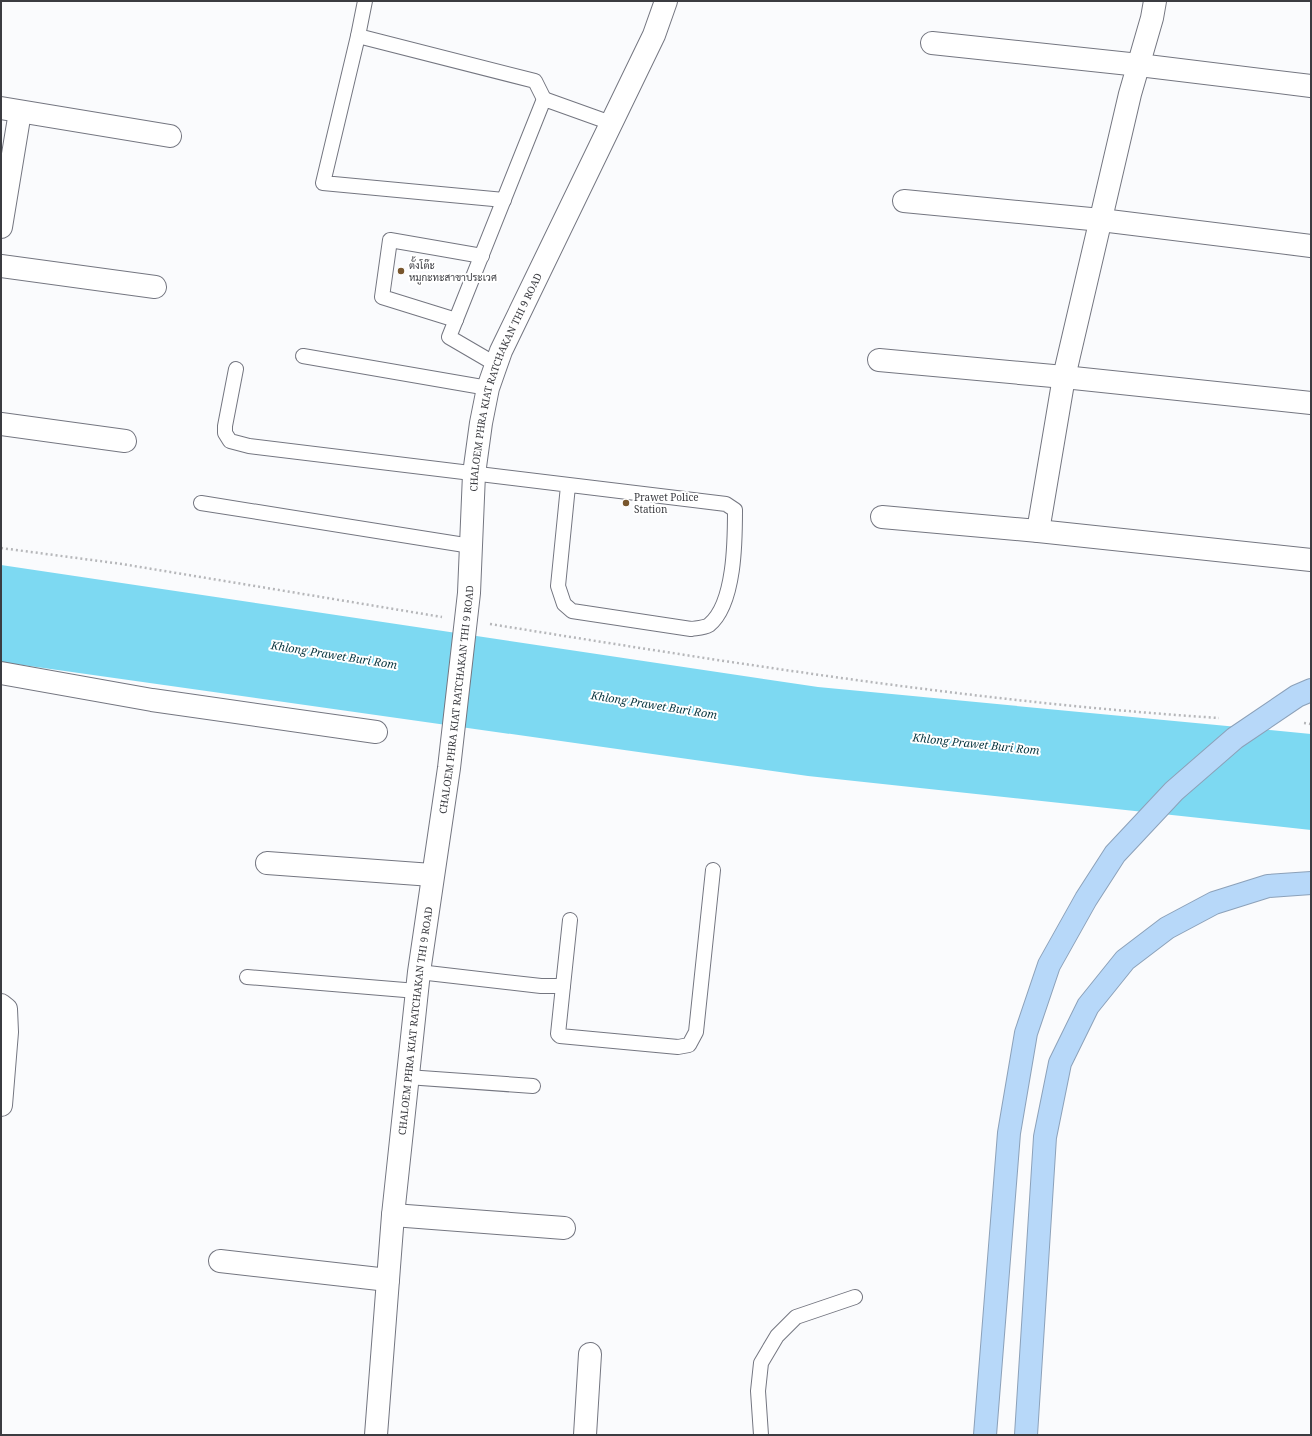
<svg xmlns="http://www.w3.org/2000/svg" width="1312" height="1436" viewBox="0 0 1312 1436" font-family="'Noto Serif',Sarabun,serif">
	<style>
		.water { fill: #7dd9f2 }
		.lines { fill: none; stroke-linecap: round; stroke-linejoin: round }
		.service-casing { stroke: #747680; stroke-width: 16 }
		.minor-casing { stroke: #747680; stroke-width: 24 }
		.tertiary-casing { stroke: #747680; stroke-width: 24 }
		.motorway-casing { stroke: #8ca1b9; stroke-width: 24 }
		.path { stroke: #b6b7ba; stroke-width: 2.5; stroke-dasharray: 2 3; stroke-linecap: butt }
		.service { stroke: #fff; stroke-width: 14 }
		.minor { stroke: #fff; stroke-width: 22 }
		.tertiary { stroke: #fff; stroke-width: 22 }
		.motorway { stroke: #b7d8f9; stroke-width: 22 }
		.poi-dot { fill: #78562d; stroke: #fff; stroke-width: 1.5 }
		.labels { text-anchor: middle; stroke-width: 4; stroke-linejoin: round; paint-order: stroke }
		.poi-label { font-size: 10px; fill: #3b3c41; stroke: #fff; text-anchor: start }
		.street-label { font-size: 10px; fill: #3b3c41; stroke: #fff }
		.water-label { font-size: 11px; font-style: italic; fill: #07353f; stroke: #fff }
	</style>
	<rect width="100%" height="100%" fill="#fafbfd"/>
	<path class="water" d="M 1,565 L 818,687 L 1311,734 L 1311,830 L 808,776 L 1,662 Z"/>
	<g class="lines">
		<defs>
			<g id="service">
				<path d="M 365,1 L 358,36 L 535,81 L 544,99"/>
				<path d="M 358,36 L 323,183 L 504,200"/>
				<path d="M 456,320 L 382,297 L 390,240 L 482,256"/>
				<path d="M 303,356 L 488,388"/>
				<path d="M 497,365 L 449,337 L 544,99 L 611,123"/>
				<path d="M 236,369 L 225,426 L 225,433 L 230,441 L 249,446 L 726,504 L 735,510 C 735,540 735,604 709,625 C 704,628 697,628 691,629 L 572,611 L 564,604 L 558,586 L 568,486"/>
				<path d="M 201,503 L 471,546"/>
				<path d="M 419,972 L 541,986 L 563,986 L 570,920"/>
				<path d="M 247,977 L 417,991"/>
				<path d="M 563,986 L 558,1034 L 560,1036 L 678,1047 L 689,1045 L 696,1032 L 713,870"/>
				<path d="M 407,1077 L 533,1086"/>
				<path d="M 761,1435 L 758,1391 L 761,1363 L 777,1336 L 796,1317 L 855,1297"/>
			</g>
			<g id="minor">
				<path d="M 932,43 L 1139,65 L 1311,86"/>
				<path d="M 1,108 L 170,136"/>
				<path d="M 904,201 L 1101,220 L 1311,246"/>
				<path d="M 1,227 L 20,112"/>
				<path d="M 1,266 L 155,287"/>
				<path d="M 879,360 L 1064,377 L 1311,403"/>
				<path d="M 1,424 L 125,441"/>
				<path d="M 882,517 L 1038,531 L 1311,560"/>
				<path d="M 1038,531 L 1064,377 L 1130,94 L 1152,18 L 1155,1"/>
				<path d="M 1,673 L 152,700 L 376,732"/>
				<path d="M 267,863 L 432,875"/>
				<path d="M 1,1005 L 6,1009 L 7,1032 L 1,1105"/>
				<path d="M 393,1215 L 564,1228"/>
				<path d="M 220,1261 L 388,1280"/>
				<path d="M 585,1435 L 590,1354"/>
			</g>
			<g id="tertiary">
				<path id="s1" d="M 376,1435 L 393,1215 L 419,972 L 449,768 L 469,593 L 474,474 L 481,423 L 488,388 L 501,351 L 654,35 L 666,1"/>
			</g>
			<g id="motorway">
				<path d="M 985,1435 L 1009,1133 L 1026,1033 L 1049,965 L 1086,899 L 1115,854 L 1174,791 L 1235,738 L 1297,696 L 1311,690"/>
				<path d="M 1026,1435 L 1045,1137 L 1060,1063 L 1088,1006 L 1125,960 L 1167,928 L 1214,903 L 1268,886 L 1311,883"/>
			</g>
		</defs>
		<use href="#service" class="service-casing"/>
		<use href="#minor" class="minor-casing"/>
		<use href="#tertiary" class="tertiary-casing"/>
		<use href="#motorway" class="motorway-casing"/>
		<g class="path">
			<path d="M 1,548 L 122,564 L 442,617"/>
			<path d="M 490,624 C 732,663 974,702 1219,718"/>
			<path d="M 1304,723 L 1311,724"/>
		</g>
		<use href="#service" class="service"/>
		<use href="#minor" class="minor"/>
		<use href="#tertiary" class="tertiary"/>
		<use href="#motorway" class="motorway"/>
	</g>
	<g class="poi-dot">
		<circle cx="401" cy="271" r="4"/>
		<circle cx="626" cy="503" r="4"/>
	</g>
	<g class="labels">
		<g class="poi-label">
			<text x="409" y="269">ตั้งโต๊ะ<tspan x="409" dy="12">หมูกะทะสาขาประเวศ</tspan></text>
			<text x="634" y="501">Prawet Police<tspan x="634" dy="12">Station</tspan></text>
		</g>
		<g class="street-label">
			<text dy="4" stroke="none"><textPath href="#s1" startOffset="1064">CHALOEM PHRA KIAT RATCHAKAN THI 9 ROAD</textPath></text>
			<text dy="4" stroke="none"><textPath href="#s1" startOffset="740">CHALOEM PHRA KIAT RATCHAKAN THI 9 ROAD</textPath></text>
			<text dy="4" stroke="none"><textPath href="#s1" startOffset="416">CHALOEM PHRA KIAT RATCHAKAN THI 9 ROAD</textPath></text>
		</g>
		<g class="water-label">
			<text transform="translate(334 655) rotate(9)" y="4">Khlong Prawet Buri Rom</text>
			<text transform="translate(654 705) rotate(9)" y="4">Khlong Prawet Buri Rom</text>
			<text transform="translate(976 744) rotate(6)" y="4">Khlong Prawet Buri Rom</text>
		</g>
	</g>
	<rect width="1312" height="1436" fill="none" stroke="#3b3c41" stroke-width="4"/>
</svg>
